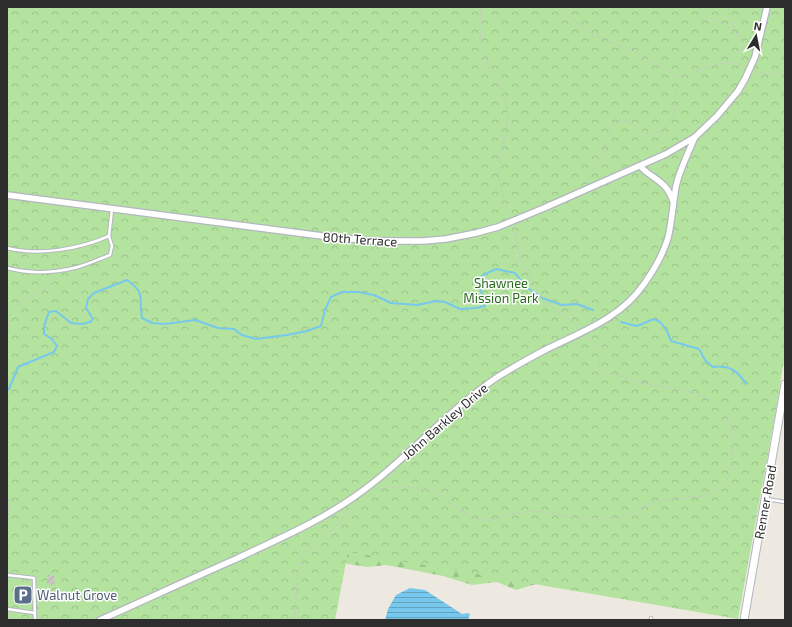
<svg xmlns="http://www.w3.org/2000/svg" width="792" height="627" viewBox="0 0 792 627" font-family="'Exo 2',sans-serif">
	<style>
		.forest { fill: url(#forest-firs) }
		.park { fill: url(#park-crowns) }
		.water { fill: url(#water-rules) }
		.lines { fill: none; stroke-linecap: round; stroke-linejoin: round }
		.stream { stroke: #77c8ec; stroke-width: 2 }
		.building { fill: url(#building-hatch) }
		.service-casing { stroke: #b4b6c0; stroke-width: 4.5 }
		.minor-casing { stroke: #b4b6c0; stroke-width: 8 }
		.secondary-casing { stroke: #b4b6c0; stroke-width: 9 }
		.path { stroke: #c8c8c8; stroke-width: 1; stroke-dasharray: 3 2; stroke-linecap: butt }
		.service { stroke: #fff; stroke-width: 2.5 }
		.minor { stroke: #fff; stroke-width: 5.5 }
		.secondary { stroke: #fff; stroke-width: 7 }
		.labels { text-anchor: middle; stroke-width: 3; stroke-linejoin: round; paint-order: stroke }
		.street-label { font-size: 13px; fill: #2d2d2d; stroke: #fff }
		.park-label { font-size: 13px; fill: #296a1d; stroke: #fff }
		.service-label { font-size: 13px; fill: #4e5e75; stroke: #fff; text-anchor: start }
	</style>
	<defs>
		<pattern id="forest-firs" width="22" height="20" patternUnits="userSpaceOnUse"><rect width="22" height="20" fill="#b3e39f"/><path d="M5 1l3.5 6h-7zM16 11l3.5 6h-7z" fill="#9ac389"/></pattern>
		<pattern id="park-crowns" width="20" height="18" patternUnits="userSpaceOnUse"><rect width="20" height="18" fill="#b3e39f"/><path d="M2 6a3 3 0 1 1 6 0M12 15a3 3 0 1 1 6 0" fill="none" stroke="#9ac389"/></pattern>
		<pattern id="water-rules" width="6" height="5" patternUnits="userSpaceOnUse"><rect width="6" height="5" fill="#77c8ec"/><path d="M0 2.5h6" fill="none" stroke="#62a3c0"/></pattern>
		<pattern id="building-hatch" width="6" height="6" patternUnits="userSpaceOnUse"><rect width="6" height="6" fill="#cac7bf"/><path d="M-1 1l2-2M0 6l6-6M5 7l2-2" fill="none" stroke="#aeaba4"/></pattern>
	</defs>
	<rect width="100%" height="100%" fill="#eee9e0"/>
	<path class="forest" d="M 326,547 L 549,580 L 516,590 L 497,582 L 472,585 L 443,576 L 386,565 L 368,567 L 341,563 L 298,620 Z"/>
	<path class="park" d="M 7,7 L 785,7 L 785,354 L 777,404 L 738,619 L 348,552 L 335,620 L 7,620 Z"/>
	<path class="water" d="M 410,588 L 425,590 L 462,614 L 468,613 L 470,614 L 468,620 L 385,620 L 388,609 L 396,595 Z"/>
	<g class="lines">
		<g class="stream">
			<path d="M 621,322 L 636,326 C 641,325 646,322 651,320 C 661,317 668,333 671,341 L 699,349 L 705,360 L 713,367 C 729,365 737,370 746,384"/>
			<path d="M 7,390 L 9,389 L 18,367 L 54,352 L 57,346 L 52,339 L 44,334 L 44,326 L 49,312 L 56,311 L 71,323 L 82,324 L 90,322 L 93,319 L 86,308 L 88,299 L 94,293 L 127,280 C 147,294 138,298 142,318 L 152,323 L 165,324 L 195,320 L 218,328 L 234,329 L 242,335 L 256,339 L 287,335 L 307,331 L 321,326 L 325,310 L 331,297 L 342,292 L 358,292 L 374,295 L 391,303 L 417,305 L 436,301 L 445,302 L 460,309 L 476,308 L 485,306 L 483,296 L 478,284 L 483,275 L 496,269 L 515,273 L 526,287 L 542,298 L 562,305 L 577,304 L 593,310"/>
		</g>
	</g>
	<path class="building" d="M 48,575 L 55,576 L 54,585 L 47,584 Z"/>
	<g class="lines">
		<defs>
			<g id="service">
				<path d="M 7,248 C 38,256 80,249 109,236"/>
				<path d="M 7,268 C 30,274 55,273 78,267 C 89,264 99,259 110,255 L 112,246 L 109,236 L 112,209"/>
				<path d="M 766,499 L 785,502"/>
				<path d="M 7,575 L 34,578 L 35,620"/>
				<path d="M 7,609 L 35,613"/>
				<path d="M 651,620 L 651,618"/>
			</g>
			<g id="minor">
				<path d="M 640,166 C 653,180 666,180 673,201"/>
				<path d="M 7,195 L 330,237 L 375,241 L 423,241 L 446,239 L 476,233 L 498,227 L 544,208 L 666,154 L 695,137 L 717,116 L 738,91 L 745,79 L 755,57 L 767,7"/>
				<path d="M 100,620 C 145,600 190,579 236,559 C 276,540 317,523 354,497 C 406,461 446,411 499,376 C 514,367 529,358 545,350 C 581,332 620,319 644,284 C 654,270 663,254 668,238 C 672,221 673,203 676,186 C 680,169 688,153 695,137"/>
			</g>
			<path id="secondary" d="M 744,620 L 785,384"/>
		</defs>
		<use href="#service" class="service-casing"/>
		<use href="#minor" class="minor-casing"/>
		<use href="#secondary" class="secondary-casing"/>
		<g class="path">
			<path d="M 481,7 C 479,29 479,49 489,69 C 495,81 505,91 507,104 C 510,129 498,152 499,176 C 499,189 506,202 510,214"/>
			<path d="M 556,7 L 592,34 L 604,40 L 632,50 L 676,76 C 683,78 688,75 695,72 C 711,66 726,59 743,66"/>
			<path d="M 699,7 L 703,13"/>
			<path d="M 728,7 C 731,21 735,33 744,44 L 732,62"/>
			<path d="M 710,18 L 725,24 L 737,35"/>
			<path d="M 755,71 L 766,74 L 785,74"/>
			<path d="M 589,182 L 590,175 L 603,153 L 612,127 L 617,121 C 633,119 636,131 648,134 C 652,135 656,133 660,131 C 680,118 674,97 676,77"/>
			<path d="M 513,227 L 520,258 L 542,300 L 579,327"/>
			<path d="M 7,337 C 9,329 8,319 12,312 C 21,294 51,291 58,276"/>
			<path d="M 377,489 L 405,486 L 432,491 L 440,495 L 444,499 L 470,516 L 476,518 L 491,521 L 507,514 L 534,511 L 579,518 L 613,518 L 625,516 L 656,501 L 704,496 C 718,493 728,483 730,470 C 732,457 735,442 732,430 C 721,390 679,390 647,384 C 639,382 631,379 623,377 C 615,375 608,374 600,370 L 599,364 C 601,359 606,354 603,348 L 586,338"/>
			<path d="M 7,494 L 9,503 L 7,534"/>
			<path d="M 10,620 L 11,614"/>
			<path d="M 294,620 L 298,574 L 303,555 L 337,526 L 350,508"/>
		</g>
		<use href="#service" class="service"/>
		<use href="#minor" class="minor"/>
		<use href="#secondary" class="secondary"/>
	</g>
	<defs>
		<symbol id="parking-square" viewBox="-11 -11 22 22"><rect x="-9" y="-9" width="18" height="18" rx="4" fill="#5c6f8a" stroke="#fff"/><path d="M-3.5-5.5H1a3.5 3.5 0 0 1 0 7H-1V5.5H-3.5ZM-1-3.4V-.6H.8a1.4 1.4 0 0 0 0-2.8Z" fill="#fff"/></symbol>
	</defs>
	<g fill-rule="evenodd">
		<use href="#parking-square" x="12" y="584" width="22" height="22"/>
	</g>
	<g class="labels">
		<g class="street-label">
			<text transform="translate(360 239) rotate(4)" y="5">80th Terrace</text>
			<text transform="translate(445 421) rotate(-41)" y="5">John Barkley Drive</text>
			<text transform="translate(765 502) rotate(-80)" y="5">Renner Road</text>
		</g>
		<g class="park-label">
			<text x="501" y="288">Shawnee<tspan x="501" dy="15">Mission Park</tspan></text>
		</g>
		<g class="service-label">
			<text x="37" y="600">Walnut Grove</text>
		</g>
	</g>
	<rect width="792" height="627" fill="none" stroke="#2d2d2d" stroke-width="16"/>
	<g transform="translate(756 36) rotate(10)" stroke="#ffffff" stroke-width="3" paint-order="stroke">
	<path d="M0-3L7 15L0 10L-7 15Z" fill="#2d2d2d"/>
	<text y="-6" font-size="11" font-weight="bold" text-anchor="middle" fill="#2d2d2d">N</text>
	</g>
</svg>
